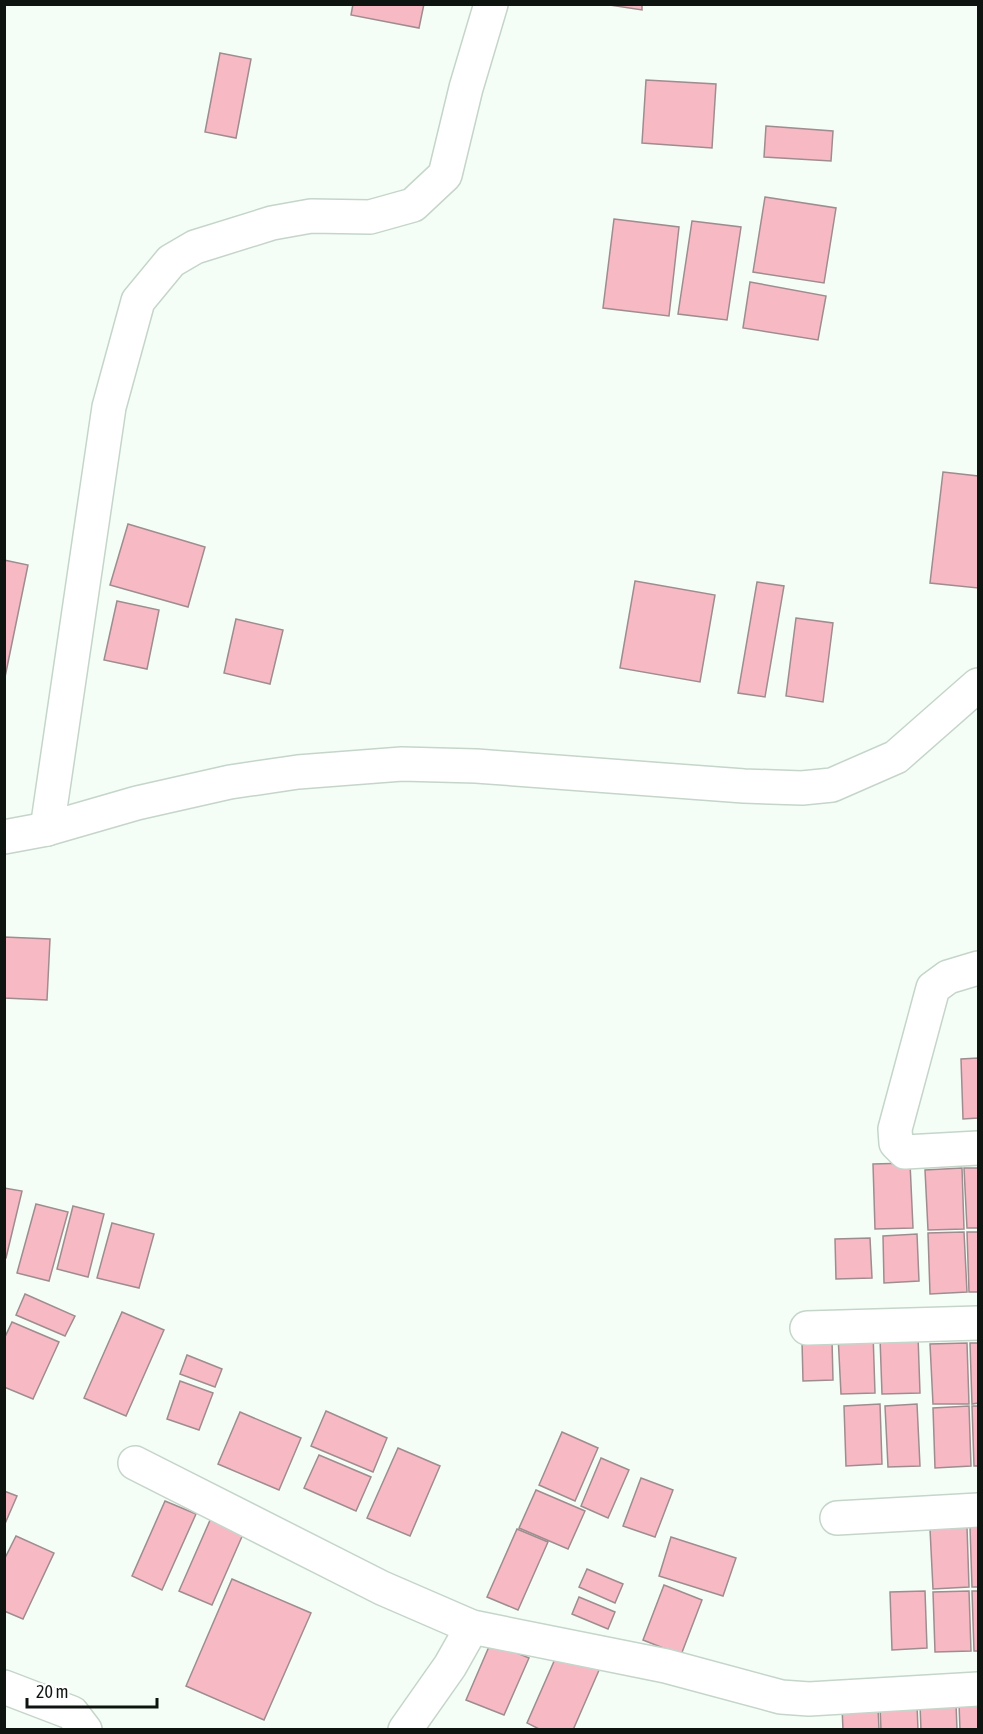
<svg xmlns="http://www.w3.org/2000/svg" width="983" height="1734" viewBox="0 0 983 1734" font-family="'Asap Condensed',sans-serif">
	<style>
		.building { fill: #f7bac4; stroke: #9f8c8f; stroke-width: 1.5 }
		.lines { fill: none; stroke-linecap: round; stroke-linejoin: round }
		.minor-casing { stroke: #c5d5ca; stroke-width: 36 }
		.minor { stroke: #fff; stroke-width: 33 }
	</style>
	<rect width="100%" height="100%" fill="#f4fef7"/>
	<g class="building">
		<path d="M 353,4 L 424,4 L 419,28 L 351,15 Z"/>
		<path d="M 603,4 L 642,4 L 642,10 Z"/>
		<path d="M 220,53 L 251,59 L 236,138 L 205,132 Z"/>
		<path d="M 646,80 L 716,84 L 712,148 L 642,143 Z"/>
		<path d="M 766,126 L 833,131 L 831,161 L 764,157 Z"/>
		<path d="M 765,197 L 836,208 L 824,283 L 753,272 Z"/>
		<path d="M 614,219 L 679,227 L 669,316 L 603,308 Z"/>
		<path d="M 692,221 L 741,227 L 727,320 L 678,314 Z"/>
		<path d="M 750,282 L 826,296 L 818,340 L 743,328 Z"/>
		<path d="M 943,472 L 978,476 L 978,588 L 930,583 Z"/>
		<path d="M 128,524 L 205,547 L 188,607 L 110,585 Z"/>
		<path d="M 4,560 L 28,565 L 4,682 Z"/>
		<path d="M 635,581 L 715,595 L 700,682 L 620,668 Z"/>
		<path d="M 757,582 L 784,586 L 765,697 L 738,693 Z"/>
		<path d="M 117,601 L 159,610 L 147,669 L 104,660 Z"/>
		<path d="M 796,618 L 833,623 L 823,702 L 786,696 Z"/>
		<path d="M 236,619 L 283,630 L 270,684 L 224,673 Z"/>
		<path d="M 4,937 L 50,939 L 47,1000 L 4,998 Z"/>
		<path d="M 978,1058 L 978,1118 L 963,1119 L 961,1059 Z"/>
		<path d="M 910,1163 L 913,1228 L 875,1229 L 873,1164 Z"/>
		<path d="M 962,1168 L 964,1229 L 928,1230 L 925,1170 Z"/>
		<path d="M 964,1168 L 978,1168 L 978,1228 L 967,1228 Z"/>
		<path d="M 4,1188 L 22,1191 L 6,1258 L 4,1258 Z"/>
		<path d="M 36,1204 L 68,1212 L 49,1281 L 17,1273 Z"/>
		<path d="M 73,1206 L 104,1214 L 88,1277 L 57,1269 Z"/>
		<path d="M 112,1223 L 154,1234 L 139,1288 L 97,1278 Z"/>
		<path d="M 964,1232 L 967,1292 L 930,1294 L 928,1233 Z"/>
		<path d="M 967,1232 L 978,1232 L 978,1292 L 969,1292 Z"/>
		<path d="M 917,1234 L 919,1281 L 884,1283 L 883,1236 Z"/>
		<path d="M 870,1238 L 872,1278 L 836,1279 L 835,1239 Z"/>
		<path d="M 25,1294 L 75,1316 L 65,1336 L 16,1315 Z"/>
		<path d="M 122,1312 L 164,1330 L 126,1416 L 84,1398 Z"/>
		<path d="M 12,1322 L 59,1342 L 33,1399 L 4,1387 L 4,1339 Z"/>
		<path d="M 873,1333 L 875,1393 L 841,1394 L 838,1335 Z"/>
		<path d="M 918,1336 L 920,1393 L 882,1394 L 880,1338 Z"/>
		<path d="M 832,1340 L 833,1380 L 803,1381 L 802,1341 Z"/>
		<path d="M 967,1343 L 969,1404 L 933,1404 L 930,1344 Z"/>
		<path d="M 970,1343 L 978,1343 L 978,1403 L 972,1404 Z"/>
		<path d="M 187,1355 L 222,1369 L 215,1387 L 180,1374 Z"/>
		<path d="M 180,1381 L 213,1393 L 199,1430 L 167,1419 Z"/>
		<path d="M 880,1404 L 882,1464 L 846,1466 L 844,1406 Z"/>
		<path d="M 917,1404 L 920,1466 L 888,1467 L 885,1406 Z"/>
		<path d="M 969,1406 L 971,1466 L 935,1468 L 933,1408 Z"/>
		<path d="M 972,1406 L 978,1406 L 978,1466 L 974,1466 Z"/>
		<path d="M 326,1411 L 387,1438 L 373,1472 L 311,1446 Z"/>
		<path d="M 240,1412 L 301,1438 L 279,1490 L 218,1464 Z"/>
		<path d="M 562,1432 L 598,1448 L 575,1501 L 539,1485 Z"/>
		<path d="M 398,1448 L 440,1466 L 410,1536 L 367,1518 Z"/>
		<path d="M 319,1455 L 371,1477 L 356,1511 L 304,1488 Z"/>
		<path d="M 601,1458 L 629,1470 L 608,1518 L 581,1506 Z"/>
		<path d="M 641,1478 L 673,1490 L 655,1537 L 623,1526 Z"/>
		<path d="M 536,1490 L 585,1511 L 568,1549 L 519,1528 Z"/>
		<path d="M 4,1491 L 17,1496 L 4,1526 Z"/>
		<path d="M 165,1501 L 196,1514 L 162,1590 L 132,1576 Z"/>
		<path d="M 211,1518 L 244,1532 L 212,1605 L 179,1591 Z"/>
		<path d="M 967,1527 L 969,1587 L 933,1589 L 930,1529 Z"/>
		<path d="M 970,1527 L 978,1527 L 978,1587 L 972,1587 Z"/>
		<path d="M 517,1529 L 548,1542 L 518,1610 L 487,1597 Z"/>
		<path d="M 16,1536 L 54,1553 L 23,1619 L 4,1611 L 4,1560 Z"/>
		<path d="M 671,1537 L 736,1558 L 723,1596 L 659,1576 Z"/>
		<path d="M 587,1569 L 623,1584 L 615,1603 L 579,1587 Z"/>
		<path d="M 232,1579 L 311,1613 L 264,1720 L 186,1686 Z"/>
		<path d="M 664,1585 L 702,1600 L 681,1655 L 643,1640 Z"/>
		<path d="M 925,1591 L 927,1648 L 892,1650 L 890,1592 Z"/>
		<path d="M 969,1591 L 971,1651 L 935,1652 L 933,1592 Z"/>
		<path d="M 972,1591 L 978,1591 L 978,1651 L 974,1651 Z"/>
		<path d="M 579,1597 L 615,1612 L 608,1629 L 572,1614 Z"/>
		<path d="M 491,1642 L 529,1658 L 504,1715 L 466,1700 Z"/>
		<path d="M 559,1650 L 600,1668 L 573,1730 L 541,1730 L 527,1723 Z"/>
		<path d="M 978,1702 L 978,1730 L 960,1730 L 959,1703 Z"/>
		<path d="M 956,1703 L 957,1730 L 921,1730 L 920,1705 Z"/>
		<path d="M 917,1705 L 918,1730 L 881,1730 L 880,1706 Z"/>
		<path d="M 878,1706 L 879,1730 L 843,1730 L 842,1707 Z"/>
	</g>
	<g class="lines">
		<defs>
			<g id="minor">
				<path d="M 47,829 L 109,407 L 138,301 L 171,261 L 195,247 L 272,223 L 311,216 L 370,217 L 413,205 L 445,175 L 466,88 L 491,4"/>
				<path d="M 4,837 L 47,829 L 137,803 L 230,782 L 298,772 L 402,764 L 476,766 L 744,786 L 802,788 L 832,785 L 896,757 L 978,685"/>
				<path d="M 978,968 L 948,977 L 933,988 L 895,1129 L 896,1143 L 905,1152 L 978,1148"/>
				<path d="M 807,1328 L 978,1323"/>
				<path d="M 135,1463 L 382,1588 L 472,1627 L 666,1666 L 781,1697 L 809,1699 L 978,1689"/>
				<path d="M 837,1518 L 978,1510"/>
				<path d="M 4,1687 L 72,1713 L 85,1730"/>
				<path d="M 405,1730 L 450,1666 L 472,1627"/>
			</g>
		</defs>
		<use href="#minor" class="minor-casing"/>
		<use href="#minor" class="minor"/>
	</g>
	<rect width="983" height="1734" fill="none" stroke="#0e1410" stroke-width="12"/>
	<path d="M27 1698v9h130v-9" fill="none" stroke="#0e1410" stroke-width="3"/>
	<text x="36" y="1698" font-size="18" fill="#0e1410" stroke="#ffffff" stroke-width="4.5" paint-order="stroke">20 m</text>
</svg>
